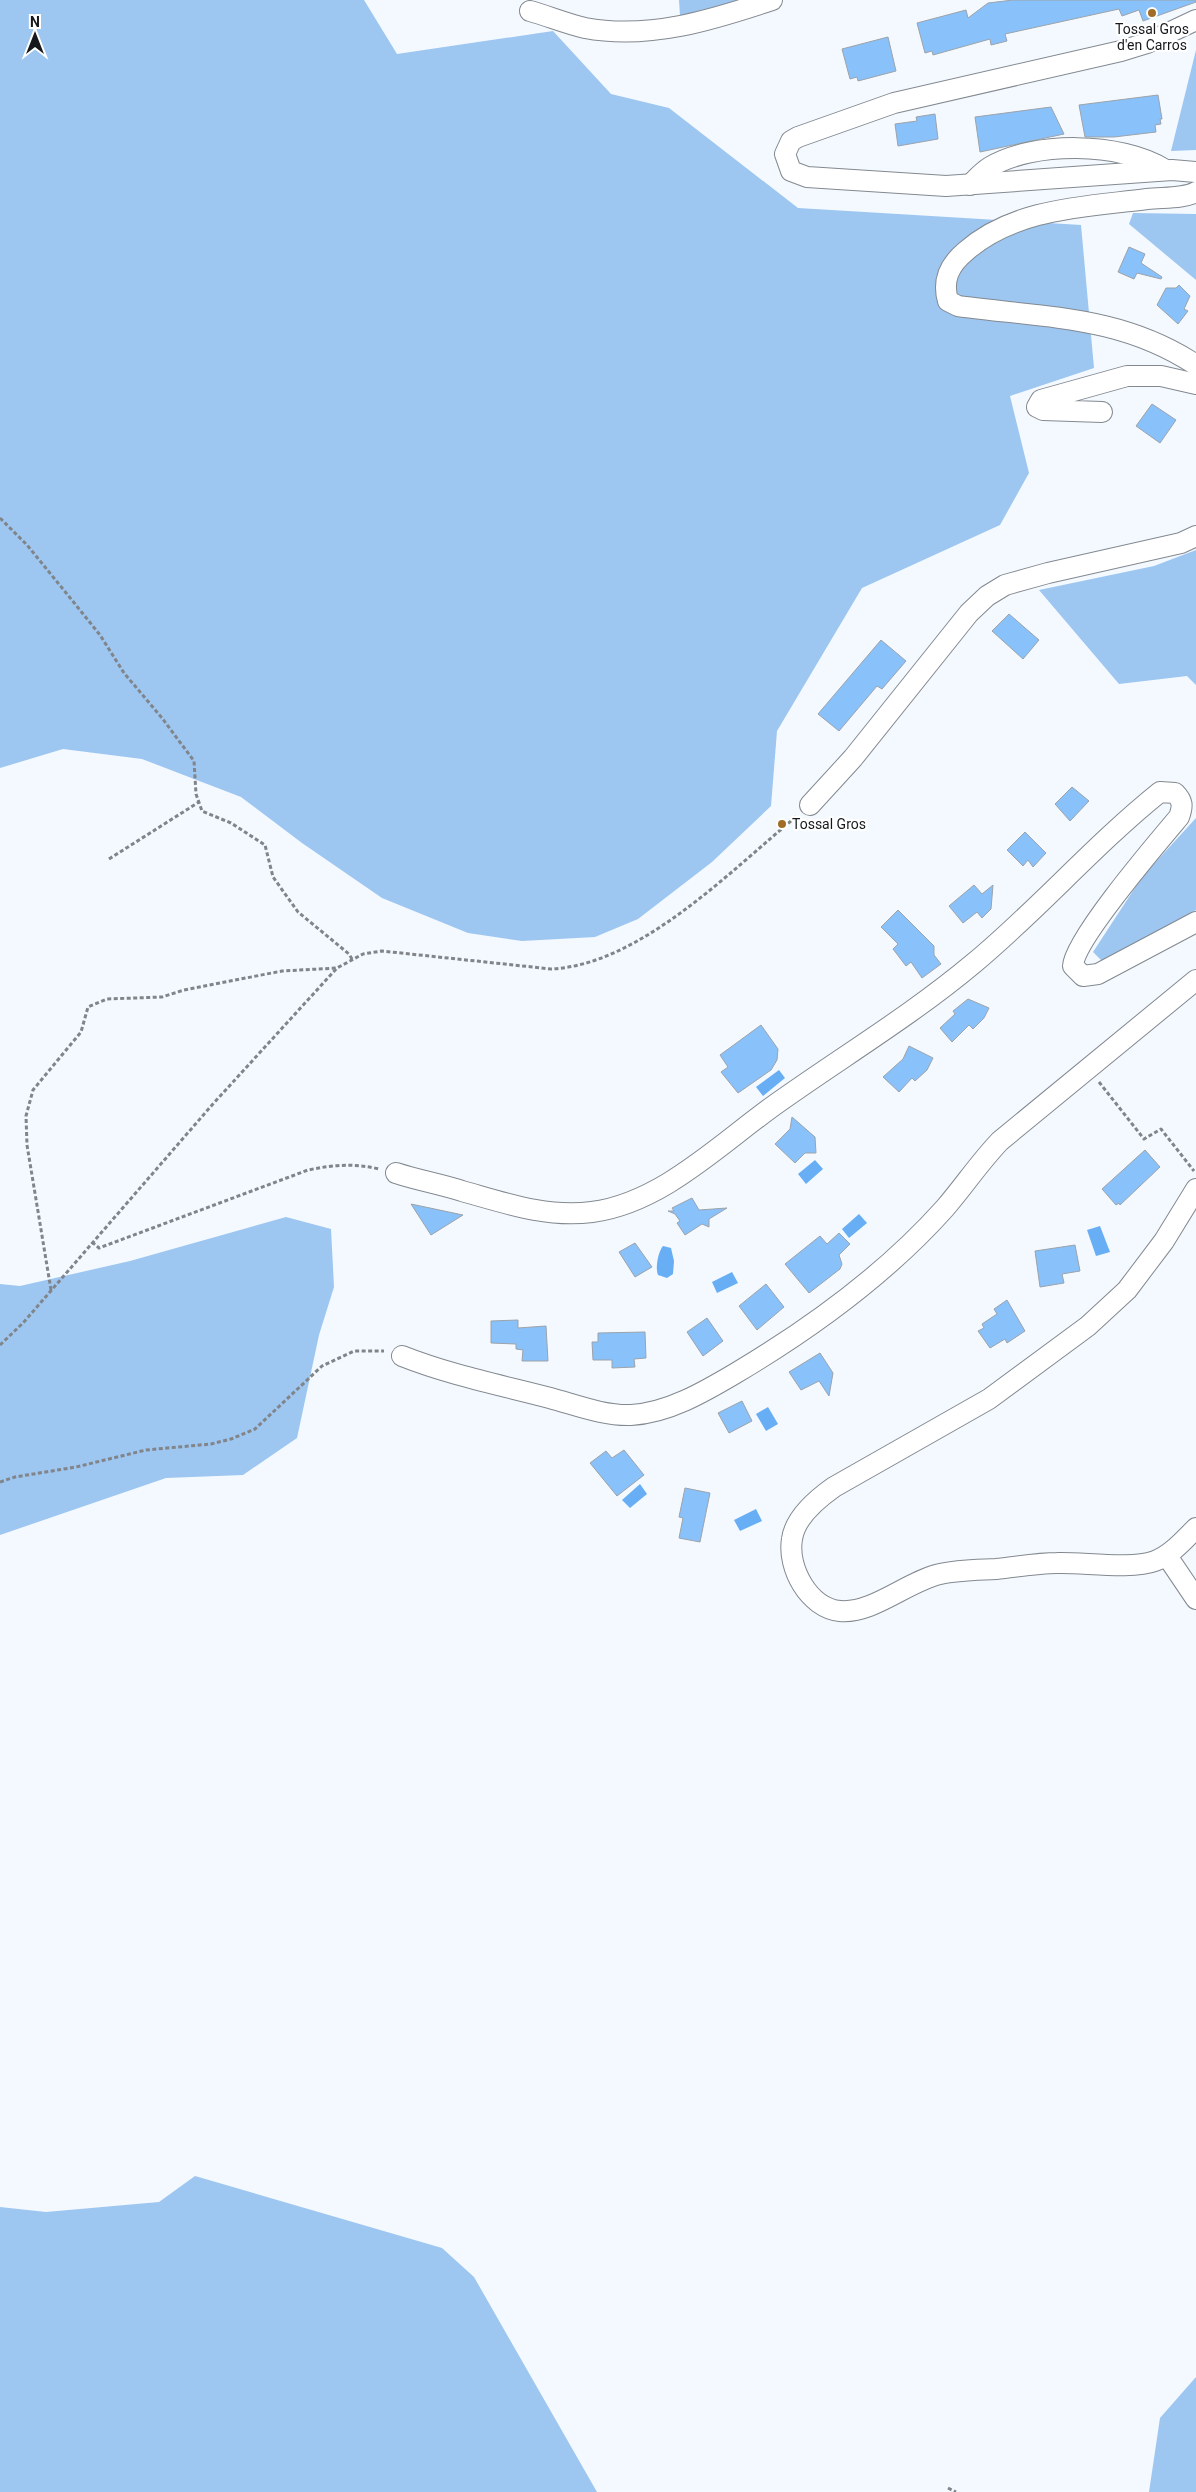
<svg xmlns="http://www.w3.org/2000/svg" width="1196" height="2492" viewBox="0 0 1196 2492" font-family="Roboto,sans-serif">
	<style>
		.forest { fill: #9dc6f1 }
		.water { fill: #67aef4 }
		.building { fill: #89c1fa; stroke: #9ca3aa }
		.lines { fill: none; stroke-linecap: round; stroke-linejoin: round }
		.minor-casing { stroke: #838990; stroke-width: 22 }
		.path { stroke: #818589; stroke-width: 3; stroke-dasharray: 4 2.5; stroke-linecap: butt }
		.minor { stroke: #fff; stroke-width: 20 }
		.poi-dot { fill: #a16c25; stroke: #fff; stroke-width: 2 }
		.labels { text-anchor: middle; stroke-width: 4.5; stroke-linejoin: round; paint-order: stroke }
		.poi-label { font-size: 14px; fill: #16181b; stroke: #fff }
	</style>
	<rect width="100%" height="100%" fill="#f3f9ff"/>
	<g class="forest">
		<path d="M 0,0 L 364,0 L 397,54 L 553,31 L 611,94 L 669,108 L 798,208 L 1081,225 L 1094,368 L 1010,396 L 1029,473 L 1000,525 L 862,588 L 777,731 L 771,806 L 712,862 L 638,919 L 595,937 L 522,941 L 468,933 L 382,898 L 302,843 L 241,797 L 142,759 L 63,749 L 0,768 Z"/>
		<path d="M 679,0 L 740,0 L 680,16 Z"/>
		<path d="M 1196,50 L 1196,150 L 1171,151 Z"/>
		<path d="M 1133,213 L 1196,214 L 1196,280 L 1129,224 Z"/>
		<path d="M 1196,550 L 1196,685 L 1187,676 L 1119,684 L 1039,590 L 1154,566 Z"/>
		<path d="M 1196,818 L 1196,910 L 1102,961 L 1093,952 L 1142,877 Z"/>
		<path d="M 286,1217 L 331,1229 L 334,1287 L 319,1335 L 297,1438 L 243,1475 L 166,1478 L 0,1535 L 0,1284 L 20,1286 L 130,1261 Z"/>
		<path d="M 195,2176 L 442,2248 L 474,2277 L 597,2492 L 0,2492 L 0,2207 L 46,2212 L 159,2202 Z"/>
		<path d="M 1196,2377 L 1196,2492 L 1149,2492 L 1160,2418 Z"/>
	</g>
	<g class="water">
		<path d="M 779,1070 L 785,1078 L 763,1096 L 756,1087 Z"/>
		<path d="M 815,1160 L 823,1169 L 806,1184 L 798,1174 Z"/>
		<path d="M 859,1214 L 867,1223 L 849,1238 L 842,1229 Z"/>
		<path d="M 1100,1226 L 1110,1252 L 1096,1256 L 1087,1230 Z"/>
		<path d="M 663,1246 L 671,1248 L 674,1261 L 673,1274 L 667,1278 L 658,1275 C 655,1268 658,1252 663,1246 Z"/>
		<path d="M 732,1272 L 738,1283 L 717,1293 L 712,1282 Z"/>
		<path d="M 768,1407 L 778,1424 L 766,1431 L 756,1414 Z"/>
		<path d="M 640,1484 L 647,1494 L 630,1508 L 622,1500 Z"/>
		<path d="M 756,1509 L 762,1521 L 740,1531 L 734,1520 Z"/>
	</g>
	<g class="building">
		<path d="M 1013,0 L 1196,0 L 1196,2 L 1143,21 L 1139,10 L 1122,16 L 1119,9 L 1005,34 L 1007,41 L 991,45 L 990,39 L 933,55 L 932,51 L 925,53 L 917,23 L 966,10 L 968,18 L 988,3 Z"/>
		<path d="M 888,37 L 896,71 L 858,81 L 857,77 L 850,79 L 842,49 Z"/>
		<path d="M 1158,95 L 1162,119 L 1160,119 L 1161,124 L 1155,125 L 1156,132 L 1114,137 L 1085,137 L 1079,105 Z"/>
		<path d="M 1051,107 L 1064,134 L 980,152 L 975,117 Z"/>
		<path d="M 935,114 L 938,139 L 898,146 L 895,124 L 917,121 L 916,117 Z"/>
		<path d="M 1129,247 L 1145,254 L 1141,263 L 1162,277 L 1161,279 L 1137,273 L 1134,279 L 1118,272 Z"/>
		<path d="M 1179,285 L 1190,296 L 1184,309 L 1188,311 L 1178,324 L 1157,305 L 1166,288 L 1176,288 Z"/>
		<path d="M 1152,404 L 1176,420 L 1160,443 L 1136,426 Z"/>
		<path d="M 1009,614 L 1039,640 L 1023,659 L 992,631 Z"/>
		<path d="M 881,640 L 906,661 L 882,689 L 877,686 L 839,731 L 818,714 Z"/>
		<path d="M 1072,787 L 1089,801 L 1070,821 L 1055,804 Z"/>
		<path d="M 1025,832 L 1046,853 L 1033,867 L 1028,860 L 1023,866 L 1007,850 Z"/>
		<path d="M 974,885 L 982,894 L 993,885 L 991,909 L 982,918 L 977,912 L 963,923 L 949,906 Z"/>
		<path d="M 898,910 L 934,946 L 934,955 L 941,964 L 922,978 L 911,962 L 906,966 L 893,949 L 898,944 L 881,927 Z"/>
		<path d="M 968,999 L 989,1008 L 984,1018 L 973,1029 L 969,1025 L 952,1042 L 940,1028 L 955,1014 L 953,1011 Z"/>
		<path d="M 761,1025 L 778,1049 L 777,1060 L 771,1070 L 738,1093 L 721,1072 L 728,1067 L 720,1055 Z"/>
		<path d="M 909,1046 L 933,1058 L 927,1070 L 915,1081 L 912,1078 L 899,1092 L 883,1077 L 903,1059 Z"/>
		<path d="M 792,1117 L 815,1137 L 816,1153 L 805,1153 L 795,1163 L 775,1144 L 790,1129 Z"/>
		<path d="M 1145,1150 L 1160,1167 L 1120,1205 L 1119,1203 L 1116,1205 L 1102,1189 Z"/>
		<path d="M 692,1198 L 699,1210 L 727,1208 L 709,1219 L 709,1227 L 702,1224 L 685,1235 L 677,1223 L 680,1221 L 675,1214 L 668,1211 L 674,1211 L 672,1208 Z"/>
		<path d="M 411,1204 L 463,1215 L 431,1235 Z"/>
		<path d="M 839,1233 L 850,1244 L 839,1255 L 842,1264 L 840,1269 L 809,1293 L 785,1264 L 820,1236 L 827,1244 Z"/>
		<path d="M 635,1243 L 652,1267 L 635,1277 L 619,1252 Z"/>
		<path d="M 1075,1245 L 1080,1271 L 1062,1274 L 1064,1283 L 1040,1287 L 1035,1251 Z"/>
		<path d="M 766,1284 L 784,1307 L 757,1330 L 739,1306 Z"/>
		<path d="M 1007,1300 L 1025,1331 L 1007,1343 L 1005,1339 L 990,1348 L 978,1331 L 984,1328 L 982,1324 L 997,1314 L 994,1309 Z"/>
		<path d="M 707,1318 L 723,1341 L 703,1356 L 687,1332 Z"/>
		<path d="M 518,1320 L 518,1328 L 546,1326 L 548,1361 L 522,1361 L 523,1350 L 516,1349 L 516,1344 L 491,1343 L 491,1321 Z"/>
		<path d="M 645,1332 L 646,1358 L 634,1359 L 635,1367 L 612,1368 L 612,1360 L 593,1360 L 592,1342 L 598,1342 L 598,1333 Z"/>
		<path d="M 820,1353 L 833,1373 L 829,1396 L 819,1381 L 801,1390 L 789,1372 Z"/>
		<path d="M 742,1401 L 752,1421 L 729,1433 L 718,1413 Z"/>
		<path d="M 624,1450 L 644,1475 L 617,1496 L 590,1463 L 606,1451 L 612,1458 Z"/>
		<path d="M 685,1488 L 710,1493 L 700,1542 L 679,1538 L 683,1518 L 679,1517 Z"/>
	</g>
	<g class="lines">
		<defs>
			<g id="minor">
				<path d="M 530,11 C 548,16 567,24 585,28 C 649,40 712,20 772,0"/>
				<path d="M 1196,20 L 1147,43 L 1121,51 L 894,103 L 798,137 L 791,141 L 785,154 L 791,171 L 807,177 L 946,186 L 1172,170 L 1196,172"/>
				<path d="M 970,185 C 976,179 982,172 990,167 C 1033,141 1121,142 1164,169"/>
				<path d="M 1196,192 C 1183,199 1162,197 1147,199 C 1085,207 1015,208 966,251 C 949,265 942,280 948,301 L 958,306 C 1044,318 1120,315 1196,365"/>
				<path d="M 1102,412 L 1043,410 L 1037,407 L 1041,400 L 1127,376 L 1161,376 L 1196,384"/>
				<path d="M 810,805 L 853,758 L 969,613 L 987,596 L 1005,585 L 1048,573 L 1181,543 L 1196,536"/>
				<path d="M 396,1173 C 417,1180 440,1184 462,1191 C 505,1203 547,1218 592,1212 C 662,1203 721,1143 776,1104 C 842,1057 912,1015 974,963 C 1039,909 1094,845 1160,792 L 1175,793 C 1183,801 1183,806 1179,817 C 1158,842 1074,940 1073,966 L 1083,976 L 1098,974 L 1196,922"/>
				<path d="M 1196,1189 L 1164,1241 L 1127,1290 L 1088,1326 L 989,1399 L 834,1487 C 817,1499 795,1517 792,1539 C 787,1568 809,1608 840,1611 C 873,1614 908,1581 940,1574 C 958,1570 977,1570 996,1569 C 1016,1567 1037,1563 1057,1563 C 1083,1562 1131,1570 1155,1561 C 1171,1555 1184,1540 1196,1528"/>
				<path d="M 402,1356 C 450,1375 500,1385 550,1398 C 576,1405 604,1416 631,1415 C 668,1413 704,1392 736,1373 C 810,1329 887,1273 945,1208 C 964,1186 979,1163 1000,1141 L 1196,980"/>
				<path d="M 1167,1556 L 1196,1599"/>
			</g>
		</defs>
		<use href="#minor" class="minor-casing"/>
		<g class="path">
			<path d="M 0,518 L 27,545 L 67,594 L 100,635 L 124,673 L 162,718 L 194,761 L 196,794 L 202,811 L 231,823 L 265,845 L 273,877 L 298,912 L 349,954 L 352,959"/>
			<path d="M 109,859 L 199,802"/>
			<path d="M 1099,1082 L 1144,1139 L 1161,1129 L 1194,1171"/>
			<path d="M 92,1242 L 99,1248 L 308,1170 C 332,1165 355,1163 379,1169"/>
			<path d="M 51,1290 L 27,1145 L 26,1116 L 33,1090 L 81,1032 L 88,1007 L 107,999 L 162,997 L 184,990 L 282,971 L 337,968"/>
			<path d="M 0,1345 L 23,1323 L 212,1105 L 337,968 L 363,954 L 382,951 L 551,969 C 640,965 730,871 797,816"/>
			<path d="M 0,1482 L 15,1477 L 76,1467 L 146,1450 L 211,1444 L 231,1439 L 255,1429 L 322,1366 L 354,1351 L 384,1351"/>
			<path d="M 948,2488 L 956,2492"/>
		</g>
		<use href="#minor" class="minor"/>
	</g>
	<g class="poi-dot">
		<circle cx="1152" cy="13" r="5"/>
		<circle cx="782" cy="824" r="5"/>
	</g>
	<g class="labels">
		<g class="poi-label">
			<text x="1152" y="34">Tossal Gros<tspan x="1152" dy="16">d'en Carros</tspan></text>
			<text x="792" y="829" text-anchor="start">Tossal Gros</text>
		</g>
	</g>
	<g transform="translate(35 35)" stroke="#ffffff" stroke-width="4" paint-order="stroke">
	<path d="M0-4L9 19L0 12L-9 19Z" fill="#16181b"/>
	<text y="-8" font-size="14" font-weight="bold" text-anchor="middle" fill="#16181b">N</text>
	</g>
</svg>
